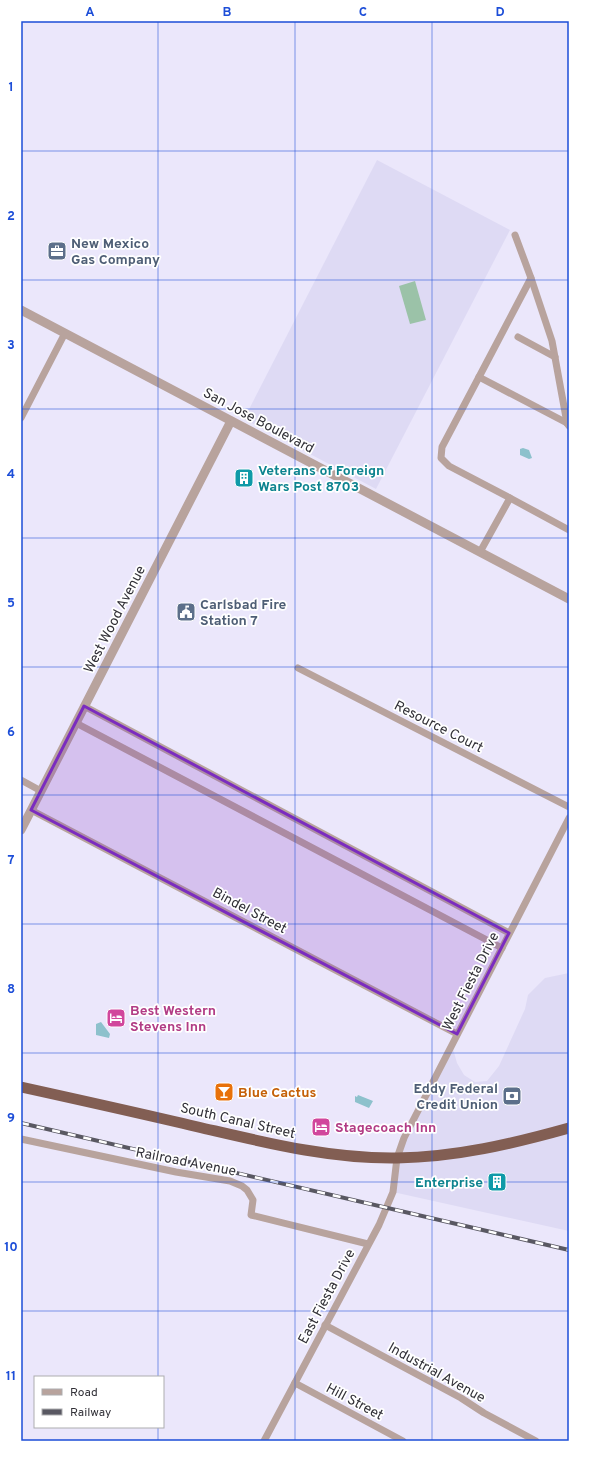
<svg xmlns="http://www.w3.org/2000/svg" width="590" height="1462" viewBox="0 0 590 1462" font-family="Overpass,sans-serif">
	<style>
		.built { fill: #dedaf4 }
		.green { fill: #9bc2a8 }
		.water { fill: #8dc1cc }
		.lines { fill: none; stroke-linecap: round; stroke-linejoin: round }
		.minor { stroke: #b8a39d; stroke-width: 7 }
		.tertiary { stroke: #b8a39d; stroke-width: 9 }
		.trunk { stroke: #825e53; stroke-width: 11 }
		.rail-casing { stroke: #595862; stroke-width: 4 }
		.rail { stroke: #fff; stroke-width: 2.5; stroke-dasharray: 8; stroke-linecap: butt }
		.marked { fill: #7b2cbf; fill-opacity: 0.2; stroke: #7b2cbf; stroke-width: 3; stroke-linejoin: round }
		.grid { fill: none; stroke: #1d4ed8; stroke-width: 1; stroke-opacity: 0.55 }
		.labels { text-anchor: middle; stroke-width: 3.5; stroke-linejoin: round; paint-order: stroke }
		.service-label { font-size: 14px; font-weight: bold; fill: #4e5e75; stroke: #fff; text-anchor: start }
		.street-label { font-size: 14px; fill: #323138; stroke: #fff }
		.culture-label { font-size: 14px; font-weight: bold; fill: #0d838f; stroke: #fff; text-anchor: start }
		.hotel-label { font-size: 14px; font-weight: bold; fill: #b23c85; stroke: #fff; text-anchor: start }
		.food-label { font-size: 14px; font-weight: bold; fill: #c56008; stroke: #fff; text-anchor: start }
		.neatline { fill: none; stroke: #1d4ed8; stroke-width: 1.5 }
		.grid-label { font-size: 13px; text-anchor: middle; font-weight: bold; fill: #1d4ed8 }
	</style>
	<rect width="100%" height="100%" fill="#ebe7fb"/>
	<g class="built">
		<path d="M 377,160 L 510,230 L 376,489 L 244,419 Z"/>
		<path d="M 569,973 L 569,1231 L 393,1192 L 397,1158 L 452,1045 L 457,1063 L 464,1075 L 475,1082 L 487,1081 L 499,1066 L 525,1009 L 528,995 L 545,978 Z"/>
	</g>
	<path class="green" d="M 415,281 L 426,320 L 410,324 L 399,286 Z"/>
	<g class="water">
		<path d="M 523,448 L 529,450 L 532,458 L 529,459 L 520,455 L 520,449 Z"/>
		<path d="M 101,1022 L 110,1034 L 109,1038 L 96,1035 L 96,1024 Z"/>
		<path d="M 358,1095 L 373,1101 L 369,1108 L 355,1102 L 355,1096 L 357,1097 Z"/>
	</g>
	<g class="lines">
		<g class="minor">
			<path d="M 531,278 L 552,341 L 567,423"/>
			<path d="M 518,337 L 555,357"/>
			<path d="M 479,377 L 531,278 L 515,235"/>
			<path d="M 21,418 L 65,333"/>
			<path d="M 510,498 L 449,466 L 441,458 L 442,447 L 479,377 L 567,423 L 569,426"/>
			<path d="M 480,552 L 510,498 L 569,530"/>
			<path d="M 298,668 L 569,807"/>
			<path d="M 84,706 L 509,933"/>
			<path d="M 76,723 L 502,948"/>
			<path d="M 21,780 L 41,791"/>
			<path d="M 31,810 L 457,1034"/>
			<path d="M 21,1139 L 176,1172 L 230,1181 L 242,1186 L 247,1190 L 253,1200 L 251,1215 L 368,1244"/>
			<path d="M 325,1325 L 461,1398 L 484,1413 L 536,1441"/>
			<path d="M 295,1383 L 403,1441"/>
			<path d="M 264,1441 L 379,1225 L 393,1192 L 397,1158 L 404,1138 L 569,818"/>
		</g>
		<g class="tertiary">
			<path d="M 21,310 L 569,599"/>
			<path d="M 21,830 L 231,421"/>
		</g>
		<path class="trunk" d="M 21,1087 C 80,1100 139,1113 198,1127 C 263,1142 329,1159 397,1158 C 456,1157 512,1144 569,1128"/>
		<defs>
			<path id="rail" d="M 21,1123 L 569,1250"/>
		</defs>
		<use href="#rail" class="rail-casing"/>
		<use href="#rail" class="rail"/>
	</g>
	<path class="marked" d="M 84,706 L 509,933 L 457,1034 L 31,810 Z"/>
	<path class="grid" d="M 158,21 L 158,1377M 295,21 L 295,1441M 432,21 L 432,1441M 21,151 L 569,151M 21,280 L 569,280M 21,409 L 569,409M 21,538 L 569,538M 21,667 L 569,667M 21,795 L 569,795M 21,924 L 569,924M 21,1053 L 569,1053M 21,1182 L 569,1182M 21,1311 L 569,1311M 158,1427 L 158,1441"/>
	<defs>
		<symbol id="office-square" viewBox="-11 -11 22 22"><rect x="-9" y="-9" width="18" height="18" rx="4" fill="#5c6f8a" stroke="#fff"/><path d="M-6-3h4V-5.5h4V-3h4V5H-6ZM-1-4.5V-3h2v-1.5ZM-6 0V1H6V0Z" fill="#fff"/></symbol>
		<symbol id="building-square" viewBox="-11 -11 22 22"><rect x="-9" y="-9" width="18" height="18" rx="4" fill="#0f9aa8" stroke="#fff"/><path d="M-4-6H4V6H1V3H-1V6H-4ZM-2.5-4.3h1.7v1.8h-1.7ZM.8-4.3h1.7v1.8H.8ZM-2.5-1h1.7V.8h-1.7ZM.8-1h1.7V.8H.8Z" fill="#fff"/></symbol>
		<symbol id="civic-square" viewBox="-11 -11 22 22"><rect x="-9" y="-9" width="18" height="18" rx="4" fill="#5c6f8a" stroke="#fff"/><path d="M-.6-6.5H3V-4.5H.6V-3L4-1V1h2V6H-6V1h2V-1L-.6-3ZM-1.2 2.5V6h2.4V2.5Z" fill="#fff"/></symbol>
		<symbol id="hotel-square" viewBox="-11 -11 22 22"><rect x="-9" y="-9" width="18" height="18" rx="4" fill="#d1479c" stroke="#fff"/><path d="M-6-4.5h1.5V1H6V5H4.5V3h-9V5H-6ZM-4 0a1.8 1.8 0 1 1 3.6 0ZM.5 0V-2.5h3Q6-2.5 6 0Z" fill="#fff"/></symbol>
		<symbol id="bar-square" viewBox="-11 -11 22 22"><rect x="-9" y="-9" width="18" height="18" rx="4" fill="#e8710a" stroke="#fff"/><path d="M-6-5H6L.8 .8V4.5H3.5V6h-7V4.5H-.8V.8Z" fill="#fff"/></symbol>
		<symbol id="bank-square" viewBox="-11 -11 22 22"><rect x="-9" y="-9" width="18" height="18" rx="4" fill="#5c6f8a" stroke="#fff"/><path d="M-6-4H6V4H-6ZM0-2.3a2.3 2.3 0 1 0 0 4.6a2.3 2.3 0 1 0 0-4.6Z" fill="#fff"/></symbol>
	</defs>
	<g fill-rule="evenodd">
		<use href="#office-square" x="46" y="240" width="22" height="22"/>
		<use href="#building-square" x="233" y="467" width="22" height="22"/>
		<use href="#civic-square" x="175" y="601" width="22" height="22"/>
		<use href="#hotel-square" x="105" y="1007" width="22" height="22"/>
		<use href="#bar-square" x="213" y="1081" width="22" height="22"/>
		<use href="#bank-square" x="501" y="1085" width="22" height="22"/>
		<use href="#hotel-square" x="310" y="1116" width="22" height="22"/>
		<use href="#building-square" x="486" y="1171" width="22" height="22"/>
	</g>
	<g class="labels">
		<g class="service-label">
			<text x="71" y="248">New Mexico<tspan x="71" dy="16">Gas Company</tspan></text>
			<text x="200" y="609">Carlsbad Fire<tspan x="200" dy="16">Station 7</tspan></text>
			<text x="498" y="1093" text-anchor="end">Eddy Federal<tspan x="498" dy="16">Credit Union</tspan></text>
		</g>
		<g class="street-label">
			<text transform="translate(259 420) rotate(28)" y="5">San Jose Boulevard</text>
			<text transform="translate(114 619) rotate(-63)" y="5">West Wood Avenue</text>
			<text transform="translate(439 726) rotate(27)" y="5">Resource Court</text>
			<text transform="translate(250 910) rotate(28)" y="5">Bindel Street</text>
			<text transform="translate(470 981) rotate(-63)" y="5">West Fiesta Drive</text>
			<text transform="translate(238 1120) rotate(13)" y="5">South Canal Street</text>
			<text transform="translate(186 1161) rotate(11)" y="5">Railroad Avenue</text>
			<text transform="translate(326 1296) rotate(-62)" y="5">East Fiesta Drive</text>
			<text transform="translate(437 1372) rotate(29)" y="5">Industrial Avenue</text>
			<text transform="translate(355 1401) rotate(28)" y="5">Hill Street</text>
		</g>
		<g class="culture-label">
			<text x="258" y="475">Veterans of Foreign<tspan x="258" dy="16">Wars Post 8703</tspan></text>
			<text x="483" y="1187" text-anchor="end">Enterprise</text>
		</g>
		<g class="hotel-label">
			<text x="130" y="1015">Best Western<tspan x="130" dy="16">Stevens Inn</tspan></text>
			<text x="335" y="1132">Stagecoach Inn</text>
		</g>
		<g class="food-label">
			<text x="238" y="1097">Blue Cactus</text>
		</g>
	</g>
	<rect width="590" height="1462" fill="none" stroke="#ffffff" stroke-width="44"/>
	<rect x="34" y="1376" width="130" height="52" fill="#ffffff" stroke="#adadaf"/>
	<rect x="42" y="1389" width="20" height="6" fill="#b8a39d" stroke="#adadaf"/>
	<text x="70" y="1396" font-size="12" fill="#323138">Road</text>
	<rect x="42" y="1409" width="20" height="6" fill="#595862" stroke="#adadaf"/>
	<text x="70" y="1416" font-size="12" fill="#323138">Railway</text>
	<rect x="22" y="22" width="546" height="1418" class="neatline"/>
	<g class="grid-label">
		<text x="90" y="16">A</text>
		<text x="227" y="16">B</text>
		<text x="363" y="16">C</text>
		<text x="500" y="16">D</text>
		<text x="11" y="91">1</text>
		<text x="11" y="220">2</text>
		<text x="11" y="349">3</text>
		<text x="11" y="478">4</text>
		<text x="11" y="607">5</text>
		<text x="11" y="736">6</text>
		<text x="11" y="864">7</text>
		<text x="11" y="993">8</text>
		<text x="11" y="1122">9</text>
		<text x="11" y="1251">10</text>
		<text x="11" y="1380">11</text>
	</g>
</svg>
